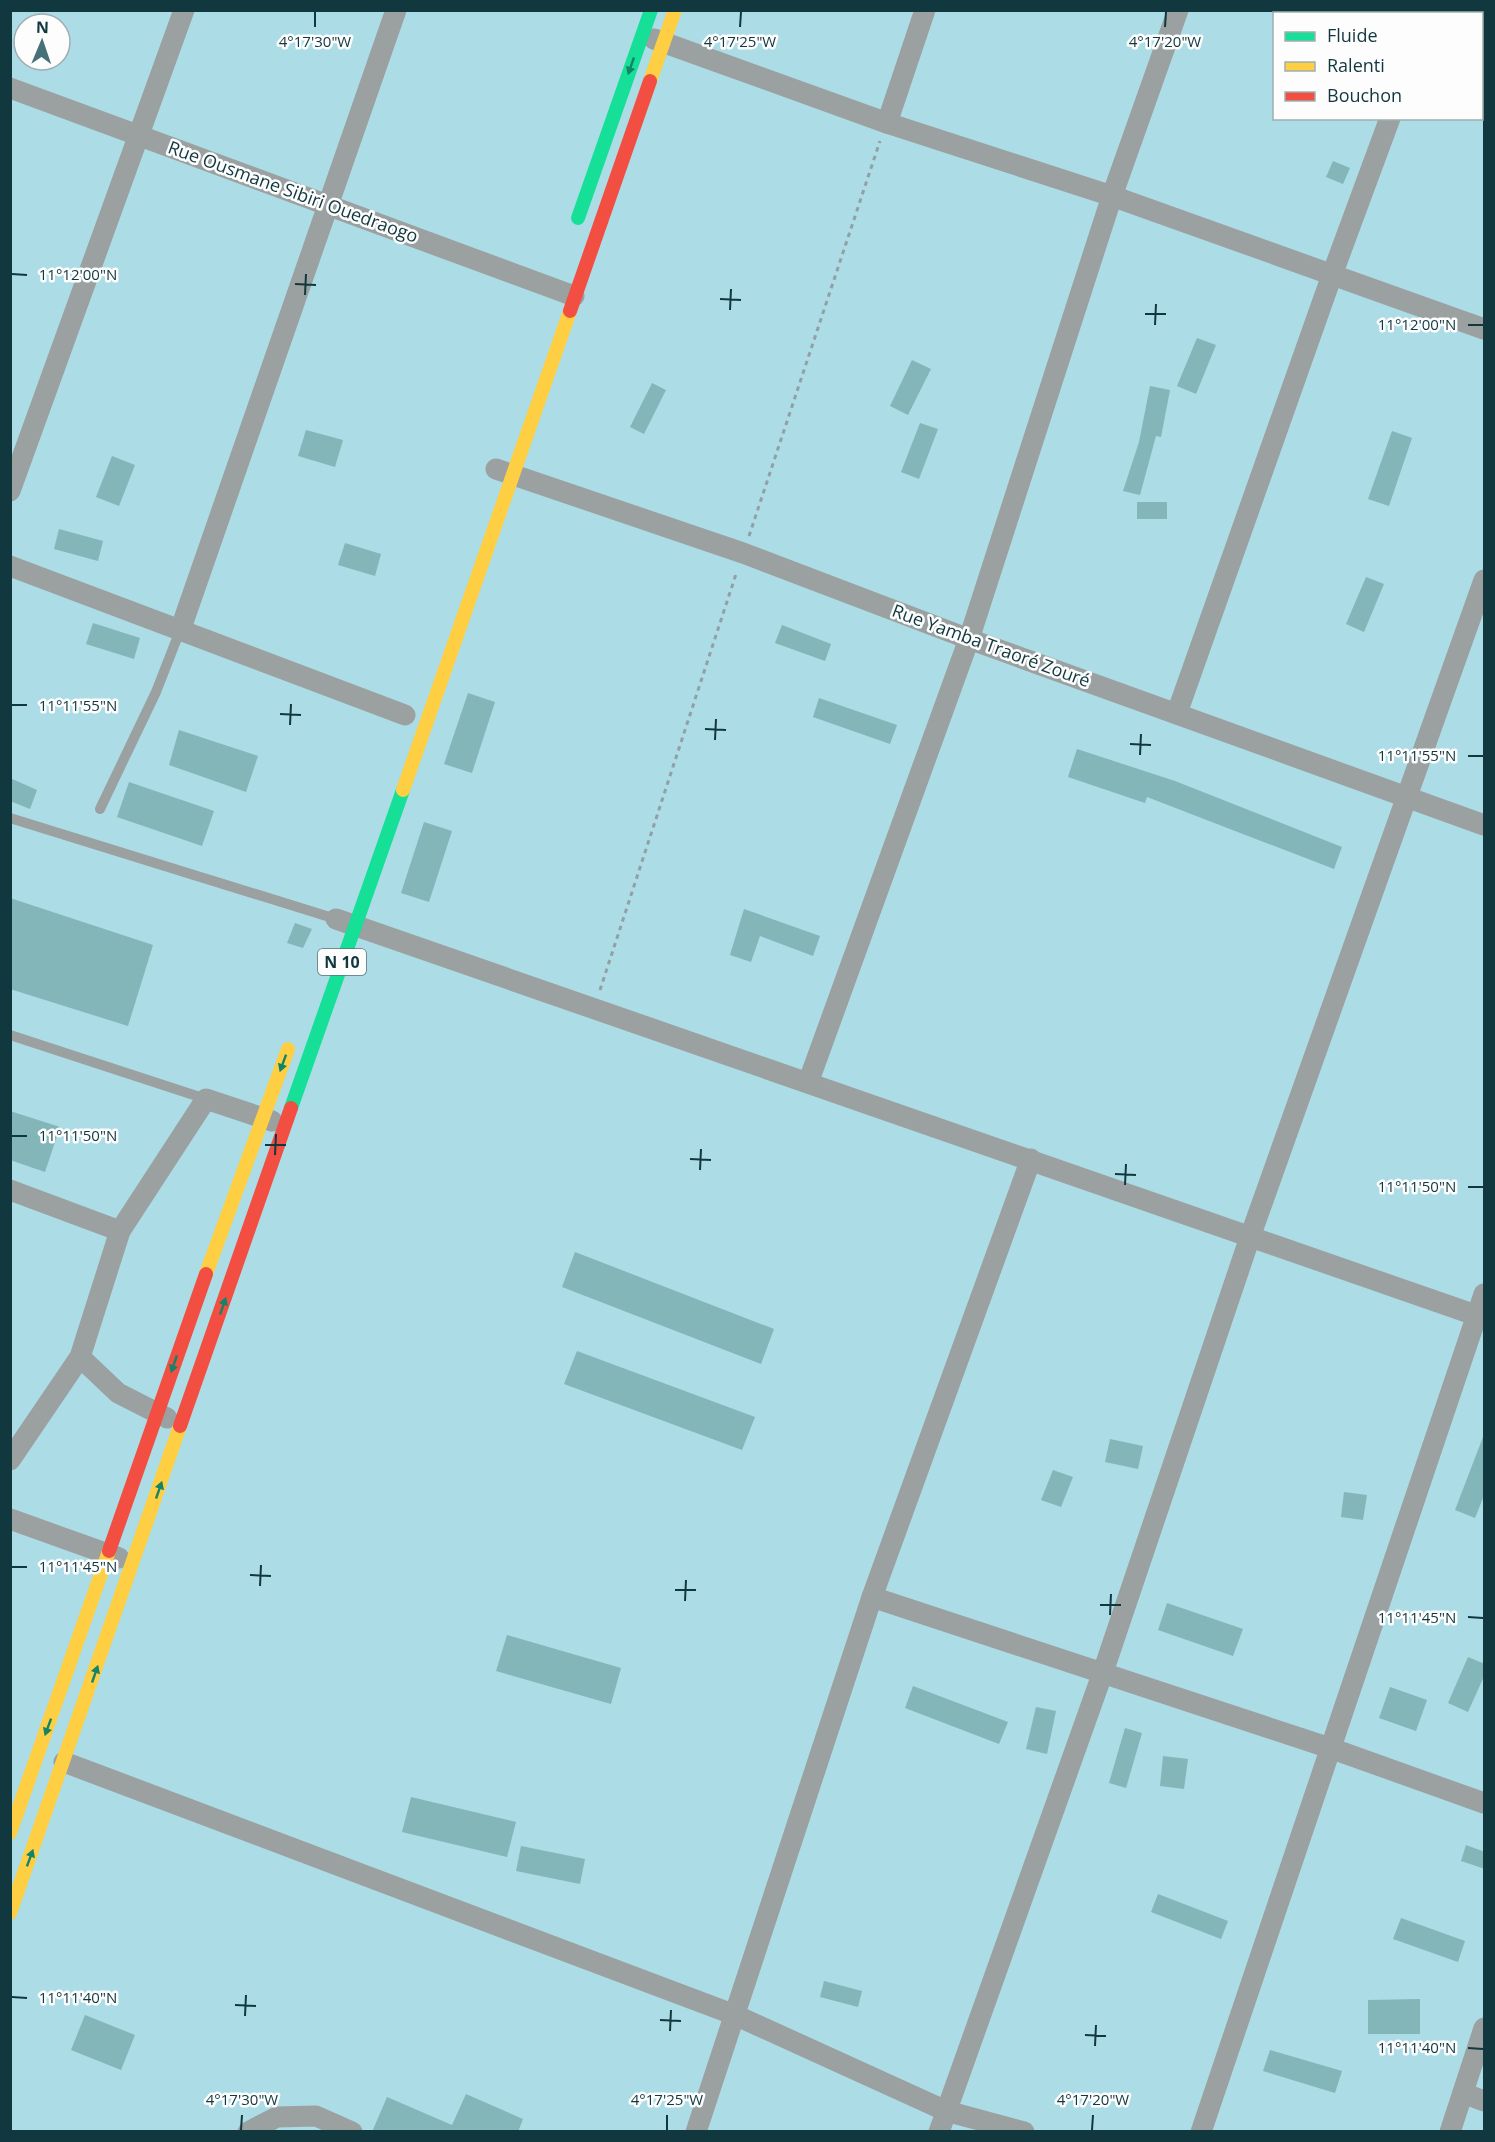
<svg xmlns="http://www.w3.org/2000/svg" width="1495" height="2142" viewBox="0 0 1495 2142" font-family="'Open Sans',sans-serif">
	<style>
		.building { fill: #82b6b9 }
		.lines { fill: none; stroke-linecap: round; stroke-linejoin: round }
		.path { stroke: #92a0a4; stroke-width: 3; stroke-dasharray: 4.5 4.5; stroke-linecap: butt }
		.lane { stroke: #9ba0a0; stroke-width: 10 }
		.street { stroke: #9ba0a0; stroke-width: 21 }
		.fast { stroke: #16e098; stroke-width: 14 }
		.slow { stroke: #ffcf43; stroke-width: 14 }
		.jam { stroke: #f24e42; stroke-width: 14 }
		.oneway { fill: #138467 }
		.ticks { fill: none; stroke: #11383f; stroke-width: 2 }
		.labels { text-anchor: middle; stroke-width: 5; stroke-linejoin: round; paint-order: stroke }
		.shield { fill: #fdfdfd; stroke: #587378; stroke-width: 1.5 }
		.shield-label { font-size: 16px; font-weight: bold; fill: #11383f }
		.street-label { font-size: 18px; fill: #11383f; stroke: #fdfdfd }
		.ticks-label { font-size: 15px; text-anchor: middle; fill: #11383f; stroke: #fdfdfd; stroke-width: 5; stroke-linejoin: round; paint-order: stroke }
	</style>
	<rect width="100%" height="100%" fill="#acdce6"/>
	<g class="building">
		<path d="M 1333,161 L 1350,168 L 1343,184 L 1326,177 Z"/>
		<path d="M 1197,338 L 1216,345 L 1196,394 L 1177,386 Z"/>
		<path d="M 912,360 L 931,369 L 908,415 L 890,406 Z"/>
		<path d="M 652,383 L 666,390 L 644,434 L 630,427 Z"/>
		<path d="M 1150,386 L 1170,390 L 1161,437 L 1156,436 L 1140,495 L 1123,491 L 1139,442 Z"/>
		<path d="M 920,423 L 938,429 L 919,479 L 901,472 Z"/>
		<path d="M 306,430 L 343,440 L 335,467 L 298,456 Z"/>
		<path d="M 1392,431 L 1412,438 L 1389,506 L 1368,499 Z"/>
		<path d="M 112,456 L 135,465 L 119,506 L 96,497 Z"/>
		<rect x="1137" y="502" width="30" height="17"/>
		<path d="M 59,529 L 103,541 L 98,561 L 54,549 Z"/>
		<path d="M 345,543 L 381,554 L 375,576 L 338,565 Z"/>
		<path d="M 1366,577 L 1384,584 L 1364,632 L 1346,624 Z"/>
		<path d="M 93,623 L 140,638 L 134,659 L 86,644 Z"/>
		<path d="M 782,625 L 831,644 L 825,661 L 775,643 Z"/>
		<path d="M 468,693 L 495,702 L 472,773 L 444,764 Z"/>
		<path d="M 819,698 L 897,725 L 890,744 L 813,717 Z"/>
		<path d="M 179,730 L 258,756 L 246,792 L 169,765 Z"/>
		<path d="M 1077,749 L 1175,781 L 1342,847 L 1334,869 L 1147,797 L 1145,803 L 1068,777 Z"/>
		<path d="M 10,778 L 37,790 L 30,809 L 10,801 Z"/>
		<path d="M 129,782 L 214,811 L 202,846 L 117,817 Z"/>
		<path d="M 424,822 L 452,831 L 429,902 L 401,893 Z"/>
		<path d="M 10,898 L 153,945 L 128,1026 L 10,989 Z"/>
		<path d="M 744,909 L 820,936 L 813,956 L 760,936 L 751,962 L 730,955 Z"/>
		<path d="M 295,923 L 312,929 L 303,948 L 287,943 Z"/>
		<path d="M 10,1111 L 60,1127 L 45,1172 L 10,1160 Z"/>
		<path d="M 575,1252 L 774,1329 L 761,1364 L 562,1287 Z"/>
		<path d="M 577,1351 L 755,1417 L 742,1450 L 564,1384 Z"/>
		<path d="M 1483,1437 L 1485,1493 L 1475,1518 L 1455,1510 Z"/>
		<path d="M 1110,1439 L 1143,1446 L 1138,1469 L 1105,1462 Z"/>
		<path d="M 1053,1470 L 1073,1477 L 1061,1507 L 1041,1500 Z"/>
		<path d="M 1344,1492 L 1367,1495 L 1363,1520 L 1341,1517 Z"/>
		<path d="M 1167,1603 L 1243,1629 L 1233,1656 L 1158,1630 Z"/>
		<path d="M 507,1635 L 621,1668 L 611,1704 L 496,1671 Z"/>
		<path d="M 1468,1657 L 1485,1664 L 1485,1674 L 1468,1712 L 1448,1703 Z"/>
		<path d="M 913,1686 L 1008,1722 L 999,1744 L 905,1708 Z"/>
		<path d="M 1390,1687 L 1427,1700 L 1416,1731 L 1379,1718 Z"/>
		<path d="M 1036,1707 L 1056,1711 L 1047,1754 L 1026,1749 Z"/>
		<path d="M 1125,1728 L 1142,1733 L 1126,1788 L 1109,1783 Z"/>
		<path d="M 1163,1756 L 1188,1759 L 1184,1789 L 1160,1786 Z"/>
		<path d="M 411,1797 L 516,1822 L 507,1857 L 402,1832 Z"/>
		<path d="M 1466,1845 L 1485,1852 L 1485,1869 L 1461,1861 Z"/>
		<path d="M 521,1846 L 585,1859 L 580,1884 L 516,1871 Z"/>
		<path d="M 1158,1894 L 1228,1921 L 1221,1939 L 1151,1912 Z"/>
		<path d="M 1401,1918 L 1465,1941 L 1458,1962 L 1393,1939 Z"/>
		<path d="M 824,1981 L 862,1991 L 858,2007 L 820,1997 Z"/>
		<path d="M 1420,1999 L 1420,2034 L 1368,2034 L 1368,2000 Z"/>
		<path d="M 85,2015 L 135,2035 L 121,2070 L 71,2050 Z"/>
		<path d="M 1270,2050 L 1342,2071 L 1335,2093 L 1263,2071 Z"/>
		<path d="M 466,2094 L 523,2119 L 518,2132 L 372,2132 L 387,2097 L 452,2125 Z"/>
	</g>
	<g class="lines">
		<g class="path">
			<path d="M 749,536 L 880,141"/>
			<path d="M 600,990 L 737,571"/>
		</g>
		<g class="lane">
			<path d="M 100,809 L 156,692 L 181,628"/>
			<path d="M 10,818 L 336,919"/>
			<path d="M 10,1035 L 206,1099"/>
		</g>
		<g class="street">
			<path d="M 1430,14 L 1431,10"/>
			<path d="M 654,39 L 887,123 L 1112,196 L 1484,329"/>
			<path d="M 10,88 L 574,296"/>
			<path d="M 887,123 L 925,10"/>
			<path d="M 496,469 L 743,553 L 969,639 L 1484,825"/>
			<path d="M 10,491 L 184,10"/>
			<path d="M 10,566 L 405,715"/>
			<path d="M 181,628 L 396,10"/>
			<path d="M 1177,713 L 1332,275 L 1390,118"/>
			<path d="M 336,919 L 1484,1318"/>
			<path d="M 808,1083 L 969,639 L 1112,196 L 1178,10"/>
			<path d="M 10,1190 L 120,1231 L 206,1099 L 272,1121"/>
			<path d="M 80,1357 L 118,1393 L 167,1418"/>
			<path d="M 10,1460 L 80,1357 L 120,1231"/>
			<path d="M 10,1519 L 119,1558"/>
			<path d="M 872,1597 L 1330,1748 L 1484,1803"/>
			<path d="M 64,1762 L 735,2015 L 946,2111 L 1024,2132"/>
			<path d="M 1463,2093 L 1484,2101"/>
			<path d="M 248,2132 L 277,2117 L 316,2116 L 352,2132"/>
			<path d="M 696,2132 L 872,1597 L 1031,1159"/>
			<path d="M 939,2132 L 1103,1672 L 1250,1237 L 1484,580"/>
			<path d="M 1201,2132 L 1484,1294"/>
			<path d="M 1450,2132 L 1484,2028"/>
		</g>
		<g class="fast">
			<path d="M 578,218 L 651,10"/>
			<path d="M 291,1108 L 403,790"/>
		</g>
		<g class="slow">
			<path d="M 650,81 L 675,10"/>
			<path d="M 403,790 L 570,311"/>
			<path d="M 206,1274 L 288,1049"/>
			<path d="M 10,1833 L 109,1551"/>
			<path d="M 10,1913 L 180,1426"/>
		</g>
		<g class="jam">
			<path d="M 570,311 L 650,81"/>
			<path d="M 180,1426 L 291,1108"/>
			<path d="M 109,1551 L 206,1274"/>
		</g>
	</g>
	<defs><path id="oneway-solid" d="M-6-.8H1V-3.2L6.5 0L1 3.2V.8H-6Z" transform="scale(1.5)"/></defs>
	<g class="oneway">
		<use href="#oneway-solid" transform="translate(631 66) rotate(109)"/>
		<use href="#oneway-solid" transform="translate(283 1063) rotate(110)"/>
		<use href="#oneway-solid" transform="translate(223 1306) rotate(-71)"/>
		<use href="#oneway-solid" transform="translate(174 1364) rotate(109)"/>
		<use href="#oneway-solid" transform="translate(159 1490) rotate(-71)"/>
		<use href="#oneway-solid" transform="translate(95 1674) rotate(-71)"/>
		<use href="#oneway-solid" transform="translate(48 1727) rotate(110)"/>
		<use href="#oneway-solid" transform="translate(30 1858) rotate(-70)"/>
	</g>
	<path class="ticks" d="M 315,27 L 315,12M 740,27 L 741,12M 1165,27 L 1166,12M 12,274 L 27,275M 295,284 L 316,285M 305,295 L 306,274M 720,299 L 741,300M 730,310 L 731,289M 1145,314 L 1166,314M 1155,325 L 1156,304M 1468,325 L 1483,325M 12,705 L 27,705M 280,714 L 301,715M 290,725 L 291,704M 705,729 L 726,730M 715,740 L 716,719M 1130,744 L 1151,745M 1140,755 L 1141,734M 1468,756 L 1483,756M 12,1136 L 27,1136M 265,1145 L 286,1145M 275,1155 L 276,1134M 690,1159 L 711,1160M 700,1170 L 701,1149M 1115,1174 L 1136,1175M 1125,1185 L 1126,1164M 1468,1187 L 1483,1187M 12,1567 L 27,1567M 250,1575 L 271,1576M 260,1586 L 261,1565M 675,1590 L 696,1590M 685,1601 L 686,1580M 1100,1605 L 1121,1605M 1110,1615 L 1111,1594M 1468,1617 L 1483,1618M 12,1997 L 27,1998M 235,2005 L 256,2006M 245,2016 L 246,1995M 660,2020 L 681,2021M 670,2031 L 671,2010M 1085,2035 L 1106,2036M 1095,2046 L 1096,2025M 1468,2048 L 1483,2049M 241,2130 L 242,2115M 667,2130 L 667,2115M 1092,2130 L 1093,2115"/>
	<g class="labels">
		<rect class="shield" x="318" y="949" width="48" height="26" rx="4.5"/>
		<g class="shield-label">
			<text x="342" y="968">N 10</text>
		</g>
		<g class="street-label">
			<text transform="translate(293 192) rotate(20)" y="6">Rue Ousmane Sibiri Ouedraogo</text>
			<text transform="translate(991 646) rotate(20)" y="6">Rue Yamba Traoré Zouré</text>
		</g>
	</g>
	<g class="ticks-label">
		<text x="315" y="47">4°17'30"W</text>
		<text x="740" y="47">4°17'25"W</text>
		<text x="1165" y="47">4°17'20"W</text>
		<text x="78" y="280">11°12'00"N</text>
		<text x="1417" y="330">11°12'00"N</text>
		<text x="78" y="711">11°11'55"N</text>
		<text x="1417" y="761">11°11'55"N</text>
		<text x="78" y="1141">11°11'50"N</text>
		<text x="1417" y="1192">11°11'50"N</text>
		<text x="78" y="1572">11°11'45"N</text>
		<text x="1417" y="1623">11°11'45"N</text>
		<text x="78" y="2003">11°11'40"N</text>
		<text x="1417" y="2053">11°11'40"N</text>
		<text x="242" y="2105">4°17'30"W</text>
		<text x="667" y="2105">4°17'25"W</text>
		<text x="1093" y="2105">4°17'20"W</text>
	</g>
	<rect width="1495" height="2142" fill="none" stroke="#11383f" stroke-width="24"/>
	<rect x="1273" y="12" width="210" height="108" fill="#fdfdfd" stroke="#9faeb1" stroke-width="1.5"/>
	<rect x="1285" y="32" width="30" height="9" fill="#16e098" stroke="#9faeb1" stroke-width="1.5"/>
	<text x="1327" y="42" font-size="18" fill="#11383f">Fluide</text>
	<rect x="1285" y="62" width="30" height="9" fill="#ffcf43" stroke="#9faeb1" stroke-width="1.5"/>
	<text x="1327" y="72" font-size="18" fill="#11383f">Ralenti</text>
	<rect x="1285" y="92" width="30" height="9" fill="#f24e42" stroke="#9faeb1" stroke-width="1.5"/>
	<text x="1327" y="102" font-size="18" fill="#11383f">Bouchon</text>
	<g transform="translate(42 42) rotate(2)"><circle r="28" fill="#fdfdfd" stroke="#9faeb1" stroke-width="1.5"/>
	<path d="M0-4.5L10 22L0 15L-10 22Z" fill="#477179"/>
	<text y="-9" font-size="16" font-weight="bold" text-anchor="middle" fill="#11383f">N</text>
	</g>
</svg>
